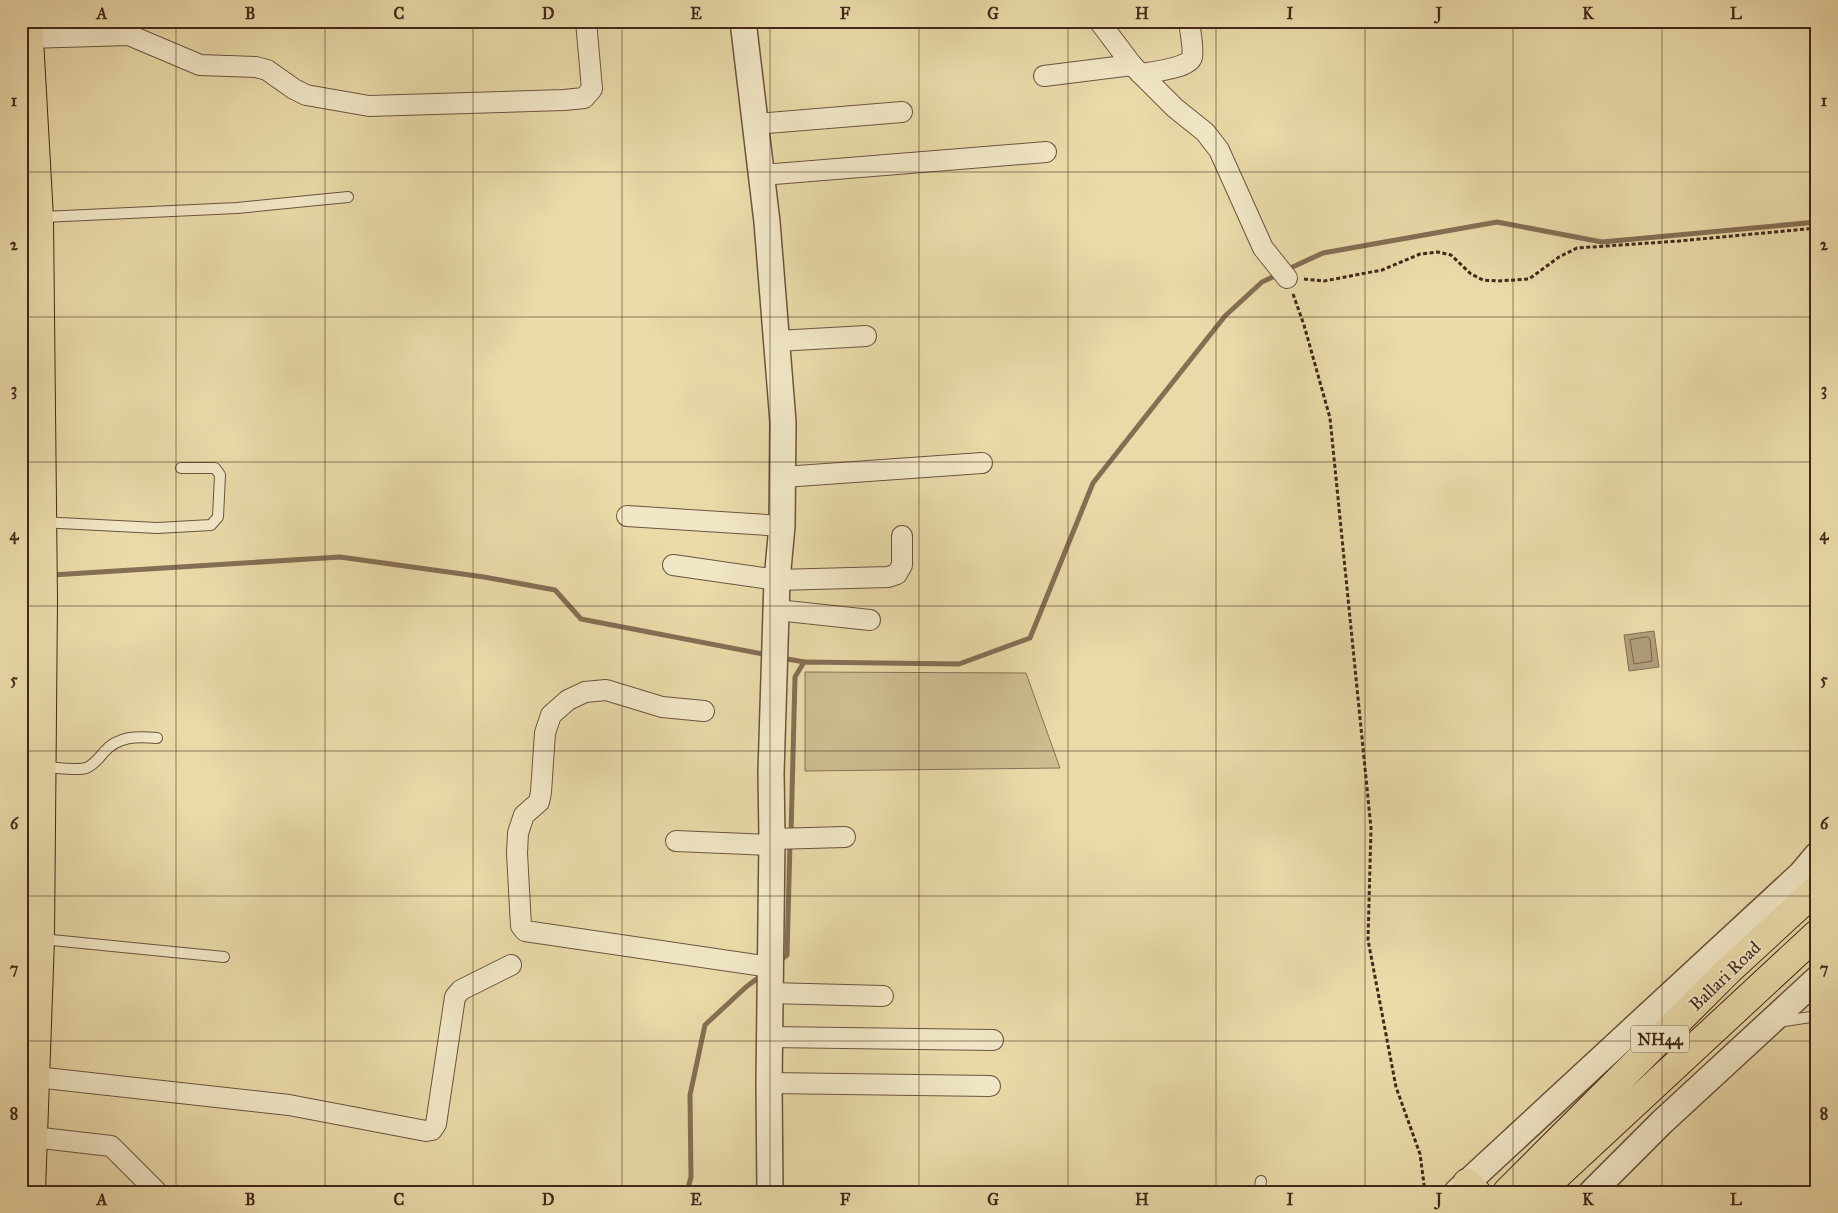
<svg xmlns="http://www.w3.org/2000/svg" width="1838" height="1213" viewBox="0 0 1838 1213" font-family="'IM FELL Great Primer',serif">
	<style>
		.green { fill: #cdbc90; stroke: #887256 }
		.water { fill: #b19d79; stroke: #856e54 }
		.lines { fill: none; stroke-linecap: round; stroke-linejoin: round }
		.shore { stroke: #7a624b; stroke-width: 1 }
		.stream { stroke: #856e54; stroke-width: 5 }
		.service-casing { stroke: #6c5440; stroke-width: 12 }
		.minor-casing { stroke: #6c5440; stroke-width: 22 }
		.tertiary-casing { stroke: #6c5440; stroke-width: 28 }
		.primary-casing { stroke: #43281d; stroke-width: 30 }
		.trunk-casing { stroke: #43281d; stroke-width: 30 }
		.path { stroke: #43281d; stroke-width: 3; stroke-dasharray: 4 2.5; stroke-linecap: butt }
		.service { stroke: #f1e7c6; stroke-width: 10 }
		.minor { stroke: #f1e7c6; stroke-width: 20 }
		.tertiary { stroke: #f1e7c6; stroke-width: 25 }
		.primary { stroke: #e9daa8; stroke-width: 28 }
		.trunk { stroke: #e9daa8; stroke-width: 28 }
		.grid { fill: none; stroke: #43281d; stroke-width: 1; stroke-opacity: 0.55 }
		.labels { text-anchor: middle; stroke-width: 4; stroke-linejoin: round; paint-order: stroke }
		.shield { fill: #f1e7c6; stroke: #776150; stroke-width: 1 }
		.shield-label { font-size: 16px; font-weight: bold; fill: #43281d }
		.street-label { font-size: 18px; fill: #43281d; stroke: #f1e7c6 }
		.neatline { fill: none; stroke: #43281d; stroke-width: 2 }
		.grid-label { font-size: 16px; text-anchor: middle; font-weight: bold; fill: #43281d }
	</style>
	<rect width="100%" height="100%" fill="#e9daa8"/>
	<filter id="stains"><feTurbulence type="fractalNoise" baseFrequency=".004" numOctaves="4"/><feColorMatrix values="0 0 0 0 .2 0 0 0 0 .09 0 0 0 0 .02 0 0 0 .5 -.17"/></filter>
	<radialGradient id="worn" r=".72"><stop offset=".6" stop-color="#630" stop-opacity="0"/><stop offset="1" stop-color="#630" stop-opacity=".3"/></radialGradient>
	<path class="green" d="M 805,672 L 1026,673 L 1060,768 L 805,771 Z"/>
	<path class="water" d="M 1654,631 L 1659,667 L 1629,671 L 1624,635 Z"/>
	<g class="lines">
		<path class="shore" d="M 1647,637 L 1650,639 L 1652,661 L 1634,664 L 1630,640 Z"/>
		<g class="stream">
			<path d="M 1286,270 L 1323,253 L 1497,222 L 1602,242 L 1817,222"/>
			<path d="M 52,575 L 340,557 L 484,577 L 555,590 L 581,619 L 768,655"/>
			<path d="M 21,577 L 36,576"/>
			<path d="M 782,658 L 804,662"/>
			<path d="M 791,834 L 795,677 L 804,662 L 959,664 L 1030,638 L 1093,483 L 1225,316 L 1262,282 L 1279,274"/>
			<path d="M 778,962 L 787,955 L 790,843"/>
			<path d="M 687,1192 L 691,1177 L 690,1095 L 705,1025 L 746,987 L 762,975"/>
		</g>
		<defs>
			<g id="service">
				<path d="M 21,218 L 237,208 L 348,197"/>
				<path d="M 21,521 L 157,528 L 211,525 L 218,517 L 220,475 L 215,468 L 181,468"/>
				<path d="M 44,767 C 54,767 77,771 86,768 C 94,765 99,758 104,752 C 118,736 137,736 157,738"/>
				<path d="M 21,937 L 224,957"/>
				<path d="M 1778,1022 L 1817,1016"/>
				<path d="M 1259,1192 L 1261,1181"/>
			</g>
			<g id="minor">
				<path d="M 1099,21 L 1132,65 L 1175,108 L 1205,132 L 1219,150 L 1263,248 L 1287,278"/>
				<path d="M 28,38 L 129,35 L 200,65 L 256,67 L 267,70 L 294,89 L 306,95 L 369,106 L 564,100 L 584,98 L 592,89 L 586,21"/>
				<path d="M 1141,74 C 1151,72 1190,68 1192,57 C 1194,50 1190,30 1189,21"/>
				<path d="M 1044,76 L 1132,65"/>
				<path d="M 755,124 L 902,112"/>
				<path d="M 762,175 L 1046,152"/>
				<path d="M 777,341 L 866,336"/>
				<path d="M 783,477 L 982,463"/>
				<path d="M 627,516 L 782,526"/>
				<path d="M 673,565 L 777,580 L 888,577 L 897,574 L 902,565 L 902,536"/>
				<path d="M 777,610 L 870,620"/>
				<path d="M 704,711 L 662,707 L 606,690 L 585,692 L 568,700 L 551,715 L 545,733 L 541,792 L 539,802 L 524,815 L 518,833 L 517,853 L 521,926 L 525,931 L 770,967"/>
				<path d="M 772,839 L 845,837"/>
				<path d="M 676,841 L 772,845"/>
				<path d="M 770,993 L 883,996"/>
				<path d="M 769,1037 L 993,1040"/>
				<path d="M 36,1077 L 289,1105 L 426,1131 L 432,1130 L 436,1124 L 455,997 L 461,990 L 511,965"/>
				<path d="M 769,1083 L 990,1086"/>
				<path d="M 33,1137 L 111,1146 L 157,1192"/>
			</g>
			<g id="tertiary">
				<path d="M 743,21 L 767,222 L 783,422 L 782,526 L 777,580 L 771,773 L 772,839 L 769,1083 L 770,1192"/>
				<path d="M 1457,1192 L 1801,874 L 1817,855"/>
				<path d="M 1592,1192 L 1662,1122 L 1817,979"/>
			</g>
			<path id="primary" d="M 28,21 L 39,218 L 43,600 L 40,939 L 31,1192"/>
			<g id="trunk">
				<path d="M 1467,1183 L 1476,1192"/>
				<path d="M 1507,1192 L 1728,971 L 1817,889"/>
				<path d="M 1539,1192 L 1817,934"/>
			</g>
		</defs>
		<use href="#service" class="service-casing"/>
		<use href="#minor" class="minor-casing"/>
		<use href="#tertiary" class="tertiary-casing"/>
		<use href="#primary" class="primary-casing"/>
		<use href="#trunk" class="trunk-casing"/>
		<g class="path">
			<path d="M 1304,279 L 1324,281 L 1382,270 L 1420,254 L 1438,252 L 1451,255 L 1471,274 L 1483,280 L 1498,281 L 1529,279 L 1559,257 L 1577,248 L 1679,241 L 1817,228"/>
			<path d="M 1293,294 L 1304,325 L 1330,418 L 1371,828 L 1368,940 L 1396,1087 L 1420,1154 L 1425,1192"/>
		</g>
		<use href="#service" class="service"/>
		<use href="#minor" class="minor"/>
		<use href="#tertiary" class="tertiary"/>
		<use href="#primary" class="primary"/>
		<use href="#trunk" class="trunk"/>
	</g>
	<path class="grid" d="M 176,21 L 176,1192M 325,21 L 325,1192M 473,21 L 473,1192M 622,21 L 622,1192M 770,21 L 770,1192M 919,21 L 919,1192M 1068,21 L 1068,1192M 1216,21 L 1216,1192M 1365,21 L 1365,1192M 1513,21 L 1513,1192M 1662,21 L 1662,1192M 21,172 L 1817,172M 21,317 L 1817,317M 21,462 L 1817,462M 21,606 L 1817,606M 21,751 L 1817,751M 21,896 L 1817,896M 21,1041 L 1817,1041"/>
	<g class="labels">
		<rect class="shield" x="1631" y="1025.5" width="58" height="27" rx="4"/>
		<g class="shield-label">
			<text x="1660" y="1045">NH44</text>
		</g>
		<g class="street-label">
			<text transform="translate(1725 976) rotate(-44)" y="6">Ballari Road</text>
		</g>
	</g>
	<rect width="1838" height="1213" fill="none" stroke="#e9daa8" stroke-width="55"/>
	<rect x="28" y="28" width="1782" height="1158" class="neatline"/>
	<g class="grid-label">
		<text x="102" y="19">A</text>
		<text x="250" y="19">B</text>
		<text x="399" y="19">C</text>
		<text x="548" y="19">D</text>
		<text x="696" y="19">E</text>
		<text x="845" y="19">F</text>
		<text x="993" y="19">G</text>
		<text x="1142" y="19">H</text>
		<text x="1290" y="19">I</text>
		<text x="1439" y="19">J</text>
		<text x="1588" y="19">K</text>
		<text x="1736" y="19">L</text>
		<text x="14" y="106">1</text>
		<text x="1824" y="106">1</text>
		<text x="14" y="250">2</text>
		<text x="1824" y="250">2</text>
		<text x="14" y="395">3</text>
		<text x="1824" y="395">3</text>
		<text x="14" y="540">4</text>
		<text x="1824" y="540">4</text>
		<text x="14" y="685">5</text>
		<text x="1824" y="685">5</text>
		<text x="14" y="829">6</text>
		<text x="1824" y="829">6</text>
		<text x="14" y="974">7</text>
		<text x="1824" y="974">7</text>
		<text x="14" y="1119">8</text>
		<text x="1824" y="1119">8</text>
		<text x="102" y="1205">A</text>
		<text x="250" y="1205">B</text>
		<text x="399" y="1205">C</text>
		<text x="548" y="1205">D</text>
		<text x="696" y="1205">E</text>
		<text x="845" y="1205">F</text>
		<text x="993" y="1205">G</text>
		<text x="1142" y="1205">H</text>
		<text x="1290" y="1205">I</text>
		<text x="1439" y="1205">J</text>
		<text x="1588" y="1205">K</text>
		<text x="1736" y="1205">L</text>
	</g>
	<rect width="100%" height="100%" filter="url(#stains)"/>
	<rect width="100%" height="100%" fill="url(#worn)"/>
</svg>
